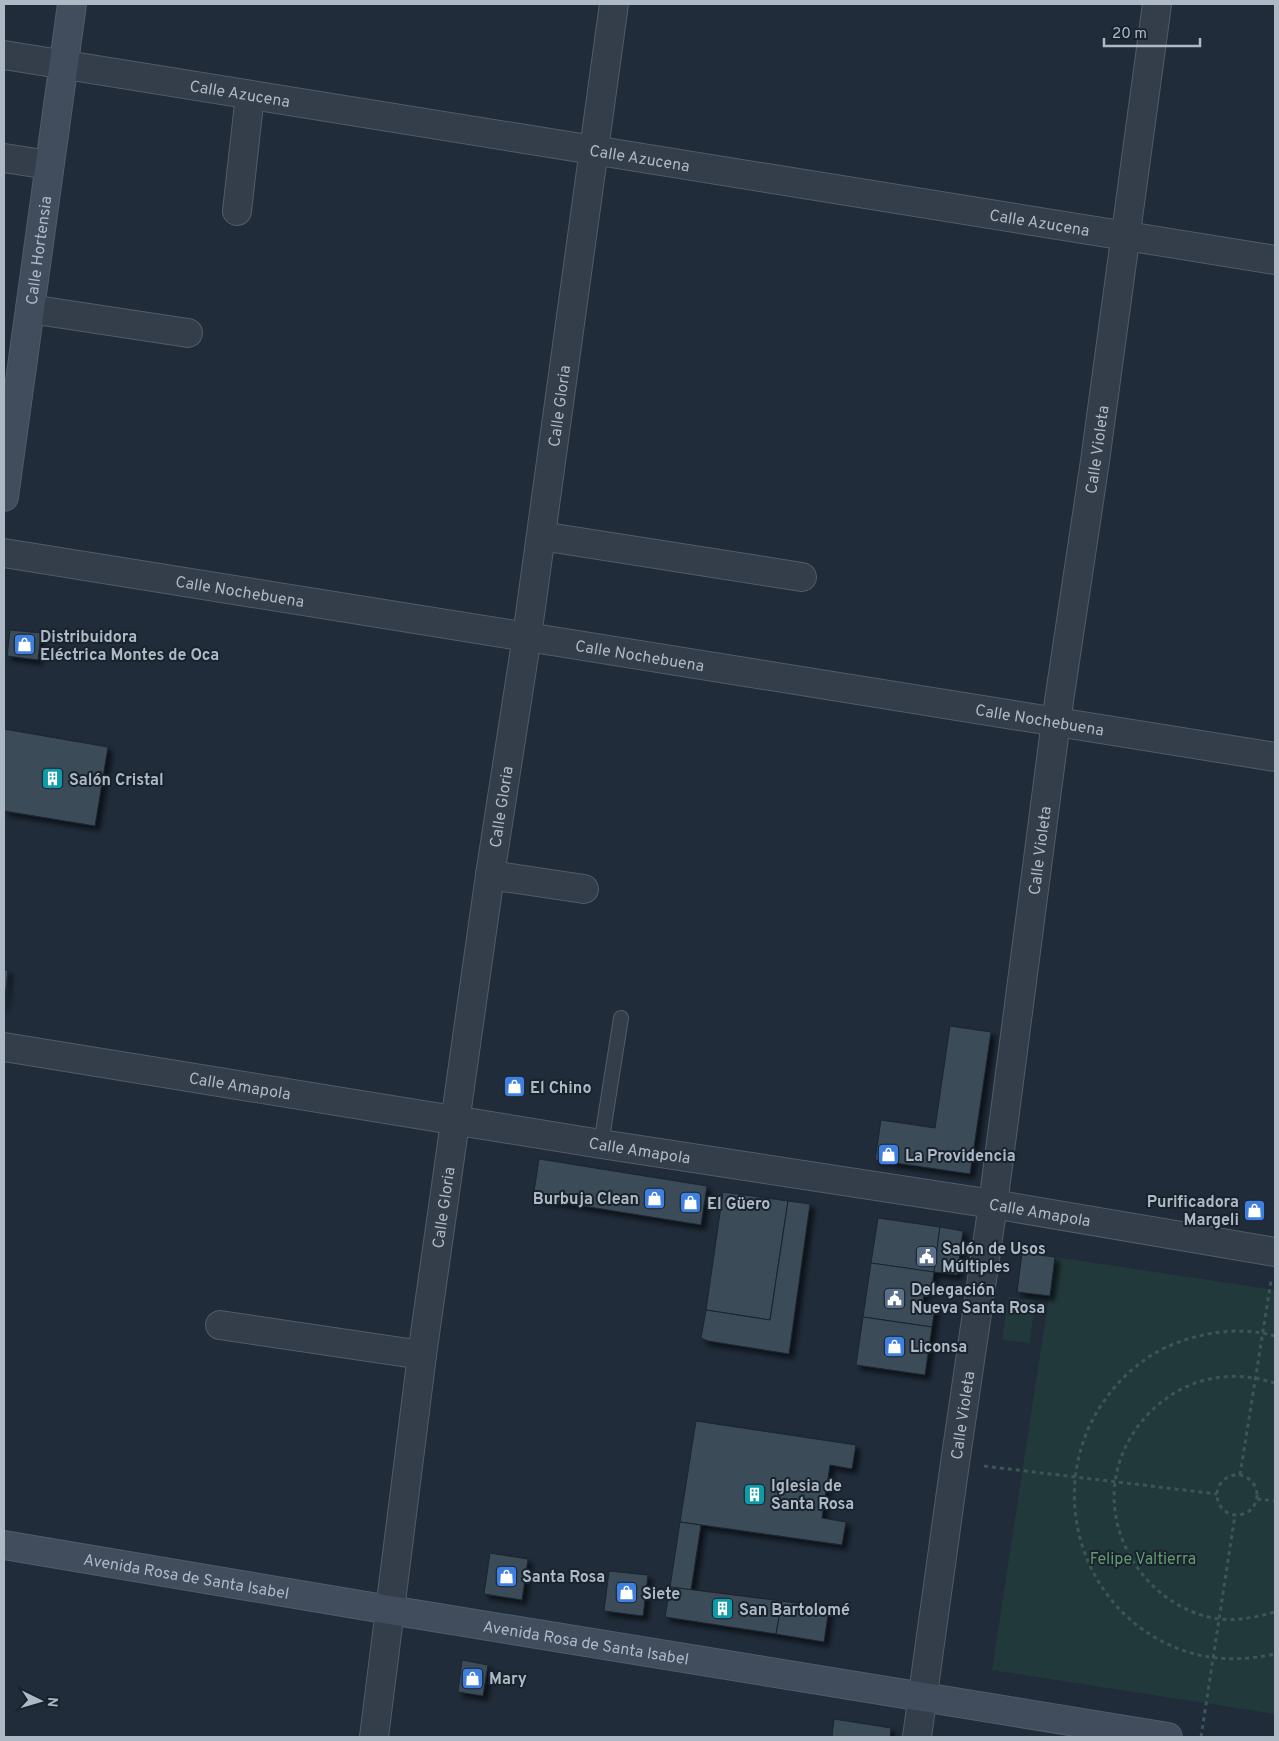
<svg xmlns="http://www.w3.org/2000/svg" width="1279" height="1741" viewBox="0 0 1279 1741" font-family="Overpass,sans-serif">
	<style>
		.green { fill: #22393b }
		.building { fill: #3b4b59; stroke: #1b2530; filter: url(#shadow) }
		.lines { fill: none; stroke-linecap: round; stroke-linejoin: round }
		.lane-casing { stroke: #515c67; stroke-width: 16 }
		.street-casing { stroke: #515c67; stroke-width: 30 }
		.secondary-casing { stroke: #515c67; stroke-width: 30 }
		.path { stroke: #3c5555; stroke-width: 3; stroke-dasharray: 4 4; stroke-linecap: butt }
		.lane { stroke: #333e4a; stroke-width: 14 }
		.street { stroke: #333e4a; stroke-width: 28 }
		.secondary { stroke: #414d5d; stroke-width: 28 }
		.labels { text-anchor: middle; stroke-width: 4; stroke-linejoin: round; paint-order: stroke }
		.street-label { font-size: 16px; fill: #aeb9c6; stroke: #19232e }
		.poi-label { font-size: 16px; font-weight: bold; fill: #aeb9c6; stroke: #19232e; text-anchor: start }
		.park-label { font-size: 16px; fill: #64986d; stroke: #19232e }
	</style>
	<defs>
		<filter id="shadow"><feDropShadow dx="4.5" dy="4.5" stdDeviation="2.5" flood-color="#0009"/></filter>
	</defs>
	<rect width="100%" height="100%" fill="#202c3a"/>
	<g class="green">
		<path d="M 1055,1257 L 1275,1290 L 1275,1714 L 992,1670 Z"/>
		<path d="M 1008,1297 L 1035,1300 L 1030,1343 L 1002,1340 Z"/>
	</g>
	<g class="building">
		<path d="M 10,630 L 41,633 L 38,660 L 7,656 Z"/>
		<path d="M 4,729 L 108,747 L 95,826 L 4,811 Z"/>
		<path d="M 4,970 L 8,970 L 4,1007 Z"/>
		<path d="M 950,1026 L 991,1032 L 970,1174 L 875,1160 L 881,1120 L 935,1128 Z"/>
		<path d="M 539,1159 L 707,1186 L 701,1225 L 533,1198 Z"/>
		<path d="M 723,1192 L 788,1201 L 770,1320 L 706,1310 Z"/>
		<path d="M 788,1201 L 810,1204 L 789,1354 L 708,1341 L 701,1338 L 706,1310 L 770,1320 Z"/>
		<path d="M 878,1218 L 940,1227 L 934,1272 L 871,1263 Z"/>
		<path d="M 940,1227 L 963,1231 L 957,1275 L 934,1272 Z"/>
		<path d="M 1022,1253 L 1055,1257 L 1050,1296 L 1017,1292 Z"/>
		<path d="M 871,1263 L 934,1272 L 931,1292 L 925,1290 L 922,1305 L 935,1308 L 932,1327 L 863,1317 Z"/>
		<path d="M 863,1317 L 932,1327 L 925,1375 L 856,1365 Z"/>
		<path d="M 696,1421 L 856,1445 L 852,1469 L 830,1465 L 822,1518 L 846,1522 L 842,1545 L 680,1522 Z"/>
		<path d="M 680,1522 L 701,1525 L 691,1590 L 670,1587 Z"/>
		<path d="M 490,1553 L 528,1559 L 522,1600 L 484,1594 Z"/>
		<path d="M 609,1571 L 648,1575 L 643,1616 L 604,1611 Z"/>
		<path d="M 670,1587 L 782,1601 L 776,1634 L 665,1617 Z"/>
		<path d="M 782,1601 L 829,1608 L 824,1642 L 776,1634 Z"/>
		<path d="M 462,1660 L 488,1665 L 483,1696 L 458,1692 Z"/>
		<path d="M 834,1719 L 891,1728 L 890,1737 L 832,1737 Z"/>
	</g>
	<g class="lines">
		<defs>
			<path id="lane" d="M 601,1144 L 621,1018"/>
			<g id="street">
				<path id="s1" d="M 4,55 L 1275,260"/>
				<path d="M 4,158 L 49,165"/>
				<path d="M 237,211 L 250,95"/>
				<path d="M 30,309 L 188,333"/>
				<path d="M 541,536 L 802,577"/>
				<path id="s2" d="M 4,553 L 1275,757"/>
				<path d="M 490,875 L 584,889"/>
				<path id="s3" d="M 4,1047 L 601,1144 L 993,1204 L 1275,1252"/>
				<path d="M 220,1325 L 422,1355"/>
				<path id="s4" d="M 374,1737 L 422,1355 L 490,875 L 527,636 L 614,4"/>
				<path id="s5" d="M 917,1737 L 955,1463 L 993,1204 L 1056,721 L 1095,461 L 1157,4"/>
			</g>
			<g id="secondary">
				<path id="s6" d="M 4,497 L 72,4"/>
				<path id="s7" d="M 4,1545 L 390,1610 L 1168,1737"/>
			</g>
		</defs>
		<use href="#lane" class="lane-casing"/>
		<use href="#street" class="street-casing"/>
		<use href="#secondary" class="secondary-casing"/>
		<g class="path">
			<path d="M 1275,1336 C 1243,1327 1210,1331 1179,1342 C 1148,1353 1123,1374 1104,1401 C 1043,1488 1080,1611 1179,1649 C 1210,1661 1243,1661 1275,1654"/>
			<path d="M 1275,1383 C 1258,1378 1241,1375 1223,1377 C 1169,1381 1121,1429 1115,1483 C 1107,1546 1155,1610 1219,1619 C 1238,1621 1257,1617 1275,1612"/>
			<path d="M 984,1466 L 1217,1494"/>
			<circle cx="1237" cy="1495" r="20"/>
			<path d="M 1240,1475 L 1271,1281"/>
			<path d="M 1257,1499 L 1275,1501"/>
			<path d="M 1201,1737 L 1235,1515"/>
		</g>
		<use href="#lane" class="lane"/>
		<use href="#street" class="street"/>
		<use href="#secondary" class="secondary"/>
	</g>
	<defs>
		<symbol id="shop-square" viewBox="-11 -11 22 22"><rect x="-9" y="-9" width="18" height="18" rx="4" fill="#3f7fe0" stroke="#19232e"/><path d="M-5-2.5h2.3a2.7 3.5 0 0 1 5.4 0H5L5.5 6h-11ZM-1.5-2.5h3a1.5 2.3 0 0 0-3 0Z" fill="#fff"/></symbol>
		<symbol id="building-square" viewBox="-11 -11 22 22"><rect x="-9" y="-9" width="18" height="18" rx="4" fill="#0f9aa8" stroke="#19232e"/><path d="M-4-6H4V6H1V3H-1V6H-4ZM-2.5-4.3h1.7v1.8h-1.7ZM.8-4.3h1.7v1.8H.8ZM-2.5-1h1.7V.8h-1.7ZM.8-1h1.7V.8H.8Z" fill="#fff"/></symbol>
		<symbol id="civic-square" viewBox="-11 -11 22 22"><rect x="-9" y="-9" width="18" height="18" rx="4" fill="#5c6f8a" stroke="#19232e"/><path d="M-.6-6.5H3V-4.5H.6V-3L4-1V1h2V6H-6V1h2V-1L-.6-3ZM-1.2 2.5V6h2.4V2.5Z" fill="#fff"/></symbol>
	</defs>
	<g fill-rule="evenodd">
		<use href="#shop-square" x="12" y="632" width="25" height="25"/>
		<use href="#building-square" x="40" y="766" width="25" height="25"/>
		<use href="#shop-square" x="502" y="1074" width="25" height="25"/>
		<use href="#shop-square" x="876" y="1142" width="25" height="25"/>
		<use href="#shop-square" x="642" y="1186" width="25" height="25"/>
		<use href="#shop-square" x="678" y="1190" width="25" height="25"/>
		<use href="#shop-square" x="1242" y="1198" width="25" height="25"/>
		<use href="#civic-square" x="914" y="1244" width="25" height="25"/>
		<use href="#civic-square" x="882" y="1286" width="25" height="25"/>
		<use href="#shop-square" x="882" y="1334" width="25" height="25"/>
		<use href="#building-square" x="742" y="1482" width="25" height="25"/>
		<use href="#shop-square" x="494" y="1564" width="25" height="25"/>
		<use href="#shop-square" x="614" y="1580" width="25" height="25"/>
		<use href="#building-square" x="710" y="1596" width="25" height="25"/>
		<use href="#shop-square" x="460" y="1666" width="25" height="25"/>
	</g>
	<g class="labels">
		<g class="street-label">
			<text dy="6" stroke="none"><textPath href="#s1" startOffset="239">Calle Azucena</textPath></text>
			<text dy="6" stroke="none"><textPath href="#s1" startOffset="644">Calle Azucena</textPath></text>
			<text dy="6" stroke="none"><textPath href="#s1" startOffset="1049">Calle Azucena</textPath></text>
			<text dy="6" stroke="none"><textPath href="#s6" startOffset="249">Calle Hortensia</textPath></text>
			<text dy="6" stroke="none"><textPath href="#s4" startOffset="1344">Calle Gloria</textPath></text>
			<text dy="6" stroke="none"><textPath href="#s5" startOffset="1300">Calle Violeta</textPath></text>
			<text dy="6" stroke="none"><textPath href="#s2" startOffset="239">Calle Nochebuena</textPath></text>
			<text dy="6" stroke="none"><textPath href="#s2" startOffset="644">Calle Nochebuena</textPath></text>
			<text dy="6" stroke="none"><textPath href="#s2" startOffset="1049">Calle Nochebuena</textPath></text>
			<text dy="6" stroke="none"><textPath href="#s4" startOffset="939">Calle Gloria</textPath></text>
			<text dy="6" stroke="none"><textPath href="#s5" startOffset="895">Calle Violeta</textPath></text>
			<text dy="6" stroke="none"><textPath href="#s3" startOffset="239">Calle Amapola</textPath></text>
			<text dy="6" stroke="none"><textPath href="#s3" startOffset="644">Calle Amapola</textPath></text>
			<text dy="6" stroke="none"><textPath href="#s4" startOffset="534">Calle Gloria</textPath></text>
			<text dy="6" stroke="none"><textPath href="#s3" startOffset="1049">Calle Amapola</textPath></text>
			<text dy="6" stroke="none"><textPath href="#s5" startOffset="325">Calle Violeta</textPath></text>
			<text dy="6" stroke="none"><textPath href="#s7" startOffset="185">Avenida Rosa de Santa Isabel</textPath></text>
			<text dy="6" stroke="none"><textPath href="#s7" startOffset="590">Avenida Rosa de Santa Isabel</textPath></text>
		</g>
		<g class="poi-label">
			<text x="40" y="642">Distribuidora<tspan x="40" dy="18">Eléctrica Montes de Oca</tspan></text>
			<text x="69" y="785">Salón Cristal</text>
			<text x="530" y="1093">El Chino</text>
			<text x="905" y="1161">La Providencia</text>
			<text x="639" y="1204" text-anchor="end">Burbuja Clean</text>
			<text x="1239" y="1207" text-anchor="end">Purificadora<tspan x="1239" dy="18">Margeli</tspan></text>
			<text x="707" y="1209">El Güero</text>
			<text x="942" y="1254">Salón de Usos<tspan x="942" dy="18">Múltiples</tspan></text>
			<text x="911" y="1295">Delegación<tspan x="911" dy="18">Nueva Santa Rosa</tspan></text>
			<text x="910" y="1352">Liconsa</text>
			<text x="771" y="1491">Iglesia de<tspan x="771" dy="18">Santa Rosa</tspan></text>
			<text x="522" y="1582">Santa Rosa</text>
			<text x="642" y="1599">Siete</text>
			<text x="739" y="1615">San Bartolomé</text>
			<text x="489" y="1684">Mary</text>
		</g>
		<g class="park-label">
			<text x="1143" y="1564">Felipe Valtierra</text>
		</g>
	</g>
	<rect width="1279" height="1741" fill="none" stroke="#aeb9c6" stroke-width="10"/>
	<g transform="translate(40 1701) rotate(95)" stroke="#19232e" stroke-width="4" paint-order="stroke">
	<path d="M0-4L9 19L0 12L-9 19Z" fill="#aeb9c6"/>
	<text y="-8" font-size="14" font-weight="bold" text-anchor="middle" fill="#aeb9c6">N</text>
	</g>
	<path d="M1104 38v8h96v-8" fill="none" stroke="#aeb9c6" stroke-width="2.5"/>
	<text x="1112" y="38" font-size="15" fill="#aeb9c6" stroke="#19232e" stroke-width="4" paint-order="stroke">20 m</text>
</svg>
